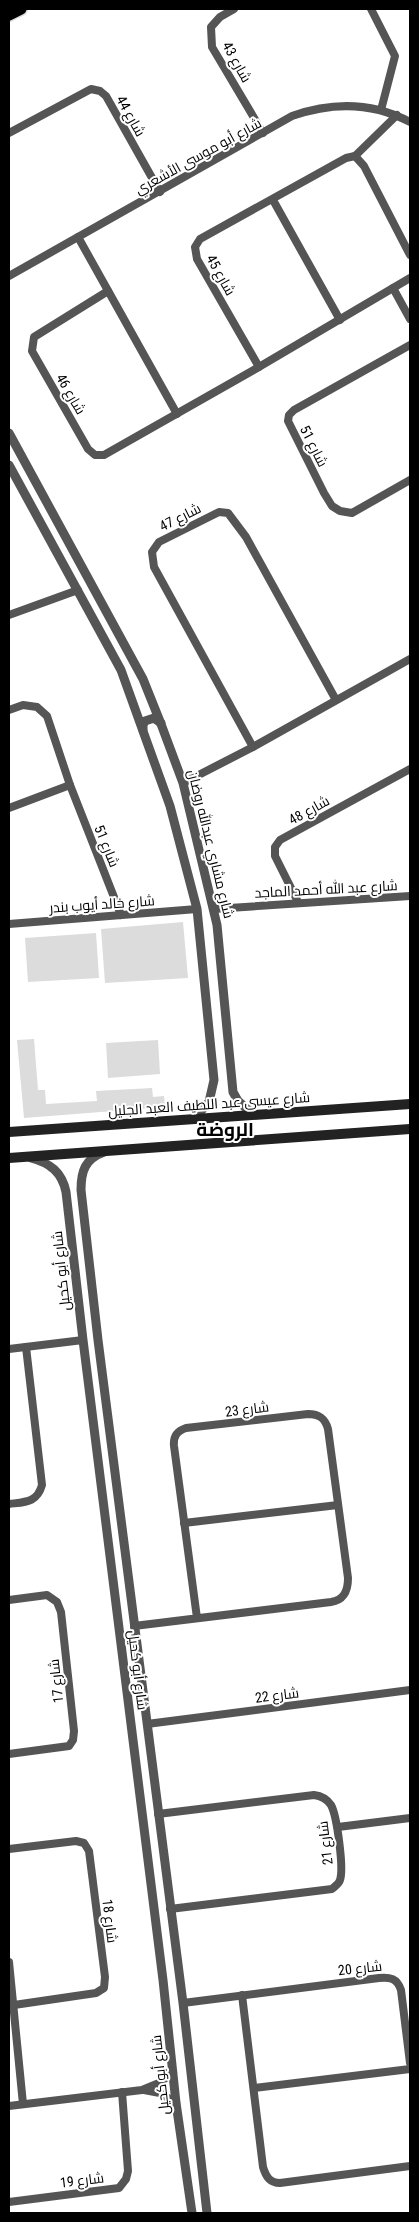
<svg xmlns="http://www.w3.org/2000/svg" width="419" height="2222" viewBox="0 0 419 2222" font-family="'Roboto Condensed',Cairo,sans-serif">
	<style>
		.green { fill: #dcdcdc }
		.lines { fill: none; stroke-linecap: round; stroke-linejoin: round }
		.primary-casing { stroke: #dbdbdb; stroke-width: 14 }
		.minor { stroke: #555; stroke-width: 8 }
		.tertiary { stroke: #555; stroke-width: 9 }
		.secondary { stroke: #222; stroke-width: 10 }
		.primary { stroke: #000; stroke-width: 11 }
		.labels { text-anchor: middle; stroke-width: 4; stroke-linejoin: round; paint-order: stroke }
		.street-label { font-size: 14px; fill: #000; stroke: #fff }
		.district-label { font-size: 19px; font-weight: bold; fill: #000; stroke: #fff }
	</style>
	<rect width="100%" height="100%" fill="#fff"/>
	<g class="green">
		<path d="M 183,922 L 188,978 L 105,983 L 101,929 Z"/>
		<path d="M 96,933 L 99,978 L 28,982 L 25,938 Z"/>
		<path d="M 34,1039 L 38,1090 L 45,1090 L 46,1104 L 97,1101 L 96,1091 L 152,1088 L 153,1097 L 164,1096 L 165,1107 L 24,1118 L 17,1040 Z"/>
		<path d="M 158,1040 L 160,1074 L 108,1078 L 106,1043 Z"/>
	</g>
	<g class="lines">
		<defs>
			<path id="primary" d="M 9,15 L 21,9"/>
		</defs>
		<use href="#primary" class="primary-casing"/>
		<g class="minor">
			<path d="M 234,9 L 220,17 L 211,27 L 212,47 L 263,133"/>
			<path d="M 371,9 L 395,56 L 381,110"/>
			<path d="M 9,133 L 91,89 L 100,91 L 106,96 L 160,192"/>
			<path d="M 355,156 L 364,166 L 410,255"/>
			<path d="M 273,200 L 340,320"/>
			<path d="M 78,237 L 177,414"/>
			<path d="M 9,276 L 292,116 C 332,102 372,102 410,122"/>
			<path d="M 393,288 L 410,319"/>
			<path d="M 108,291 L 34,337 L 32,351 L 88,449 L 95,455 L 104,455 L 252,371 L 410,278"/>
			<path d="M 410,345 L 294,410 L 289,415 L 288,421 L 324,493 L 332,506 L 340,511 L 352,513 L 410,480"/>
			<path d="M 259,367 L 197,259 L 195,247 L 200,239 L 346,158 L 355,156 L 397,115"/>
			<path d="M 9,615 L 78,590"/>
			<path d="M 9,710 L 23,705 L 37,707 L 47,716 L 70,785 L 121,915"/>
			<path d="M 253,747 L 154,567 L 152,552 L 159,542 L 219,512 L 228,513 L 246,537 L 336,700"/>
			<path d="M 183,783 L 253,747 L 410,659"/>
			<path d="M 9,808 L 70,785"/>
			<path d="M 298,902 L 275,856 L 275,847 L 280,840 L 410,769"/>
			<path d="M 214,909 L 410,896"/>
			<path d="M 9,924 L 197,909"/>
			<path d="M 9,1349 L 83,1340"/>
			<path d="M 9,1504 C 25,1502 37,1503 42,1485 L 26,1347"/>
			<path d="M 184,1523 L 338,1505"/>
			<path d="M 9,1600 L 47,1595 L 57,1602 L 61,1612 L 74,1731 L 73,1740 L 69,1746 L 9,1754"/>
			<path d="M 134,1626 L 331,1602 C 344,1600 348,1591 348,1578 L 328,1429 C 325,1418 319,1414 308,1414 L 186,1428 C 177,1431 173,1436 174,1446 L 197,1618"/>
			<path d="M 147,1724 L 410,1690"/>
			<path d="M 158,1814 L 314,1795 C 322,1796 327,1799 331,1805 C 337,1816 344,1868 340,1880 C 339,1884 335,1886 332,1889 L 170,1909"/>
			<path d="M 338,1827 L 410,1818"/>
			<path d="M 9,1849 L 76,1841 L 84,1843 L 89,1851 L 105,1977 L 104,1988 L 96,1993 L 14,2005"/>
			<path d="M 9,1962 L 23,2104"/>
			<path d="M 242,1995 L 263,2167 C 266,2177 270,2183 280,2183 L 410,2166"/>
			<path d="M 183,2003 L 379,1978 C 390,1977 397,1978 401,1990 L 410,2063"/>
			<path d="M 254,2088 L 410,2069"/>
			<path d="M 144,2090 L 160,2093 L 176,2103"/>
			<path d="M 9,2106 L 142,2090 L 159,2083 L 173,2072"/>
			<path d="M 9,2202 L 119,2188 L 126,2179 L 128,2171 L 122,2092"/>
		</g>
		<g class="tertiary">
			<path d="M 9,433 L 143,679 L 161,724 L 183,783 L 217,925 L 233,1092 L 238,1101 L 253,1114"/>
			<path d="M 9,465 L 121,670 L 170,806 L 197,909 L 214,1080 L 209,1102 L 194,1119"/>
			<path d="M 143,730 L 143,725 L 145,721 L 154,718 L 161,723"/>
			<path d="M 104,1152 C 85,1159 81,1171 81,1190 L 98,1340 L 183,2003 L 207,2213"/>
			<path d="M 31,1158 C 50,1163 62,1172 66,1192 L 83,1340 L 163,1980 L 176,2103 L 192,2213"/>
		</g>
		<g class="secondary">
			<path d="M 9,1132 L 410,1104"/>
			<path d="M 9,1158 L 410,1129"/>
		</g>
		<use href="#primary" class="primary"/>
	</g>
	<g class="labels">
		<g class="street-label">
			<text transform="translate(237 62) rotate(61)" y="5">شارع 43</text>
			<text transform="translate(131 116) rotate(61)" y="5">شارع 44</text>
			<text transform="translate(198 156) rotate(-29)" y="5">شارع أبو موسى الأشعري</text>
			<text transform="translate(221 275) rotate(61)" y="5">شارع 45</text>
			<text transform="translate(71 394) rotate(60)" y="5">شارع 46</text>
			<text transform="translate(314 446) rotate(63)" y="5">شارع 51</text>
			<text transform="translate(180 517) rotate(-27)" y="5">شارع 47</text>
			<text transform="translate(309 810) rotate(-29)" y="5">شارع 48</text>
			<text transform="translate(211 844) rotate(76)" y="5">شارع مشاري عبدالله روضان</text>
			<text transform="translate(107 846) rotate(68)" y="5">شارع 51</text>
			<text transform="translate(326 889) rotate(-3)" y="5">شارع عبد الله أحمد الماجد</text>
			<text transform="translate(102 904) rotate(-4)" y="5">شارع خالد أيوب بندر</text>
			<text transform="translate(209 1104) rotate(-4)" y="5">شارع عيسى عبد اللطيف العبد الجليل</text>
			<text transform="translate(61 1271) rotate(-96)" y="5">شارع أبو كحيل</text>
			<text transform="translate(247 1409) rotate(-7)" y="5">شارع 23</text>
			<text transform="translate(138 1670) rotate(83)" y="5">شارع أبو كحيل</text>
			<text transform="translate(56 1681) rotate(-96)" y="5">شارع 17</text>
			<text transform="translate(277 1695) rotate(-7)" y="5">شارع 22</text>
			<text transform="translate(325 1843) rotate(-97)" y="5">شارع 21</text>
			<text transform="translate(110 1921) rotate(83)" y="5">شارع 18</text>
			<text transform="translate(360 1968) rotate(-6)" y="5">شارع 20</text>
			<text transform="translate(160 2075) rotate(-96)" y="5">شارع أبو كحيل</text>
			<text transform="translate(82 2180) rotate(-7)" y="5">شارع 19</text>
		</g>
		<g class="district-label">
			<text x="225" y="1136">الروضة</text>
		</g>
	</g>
	<rect width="419" height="2222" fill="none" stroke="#000000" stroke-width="20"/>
</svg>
